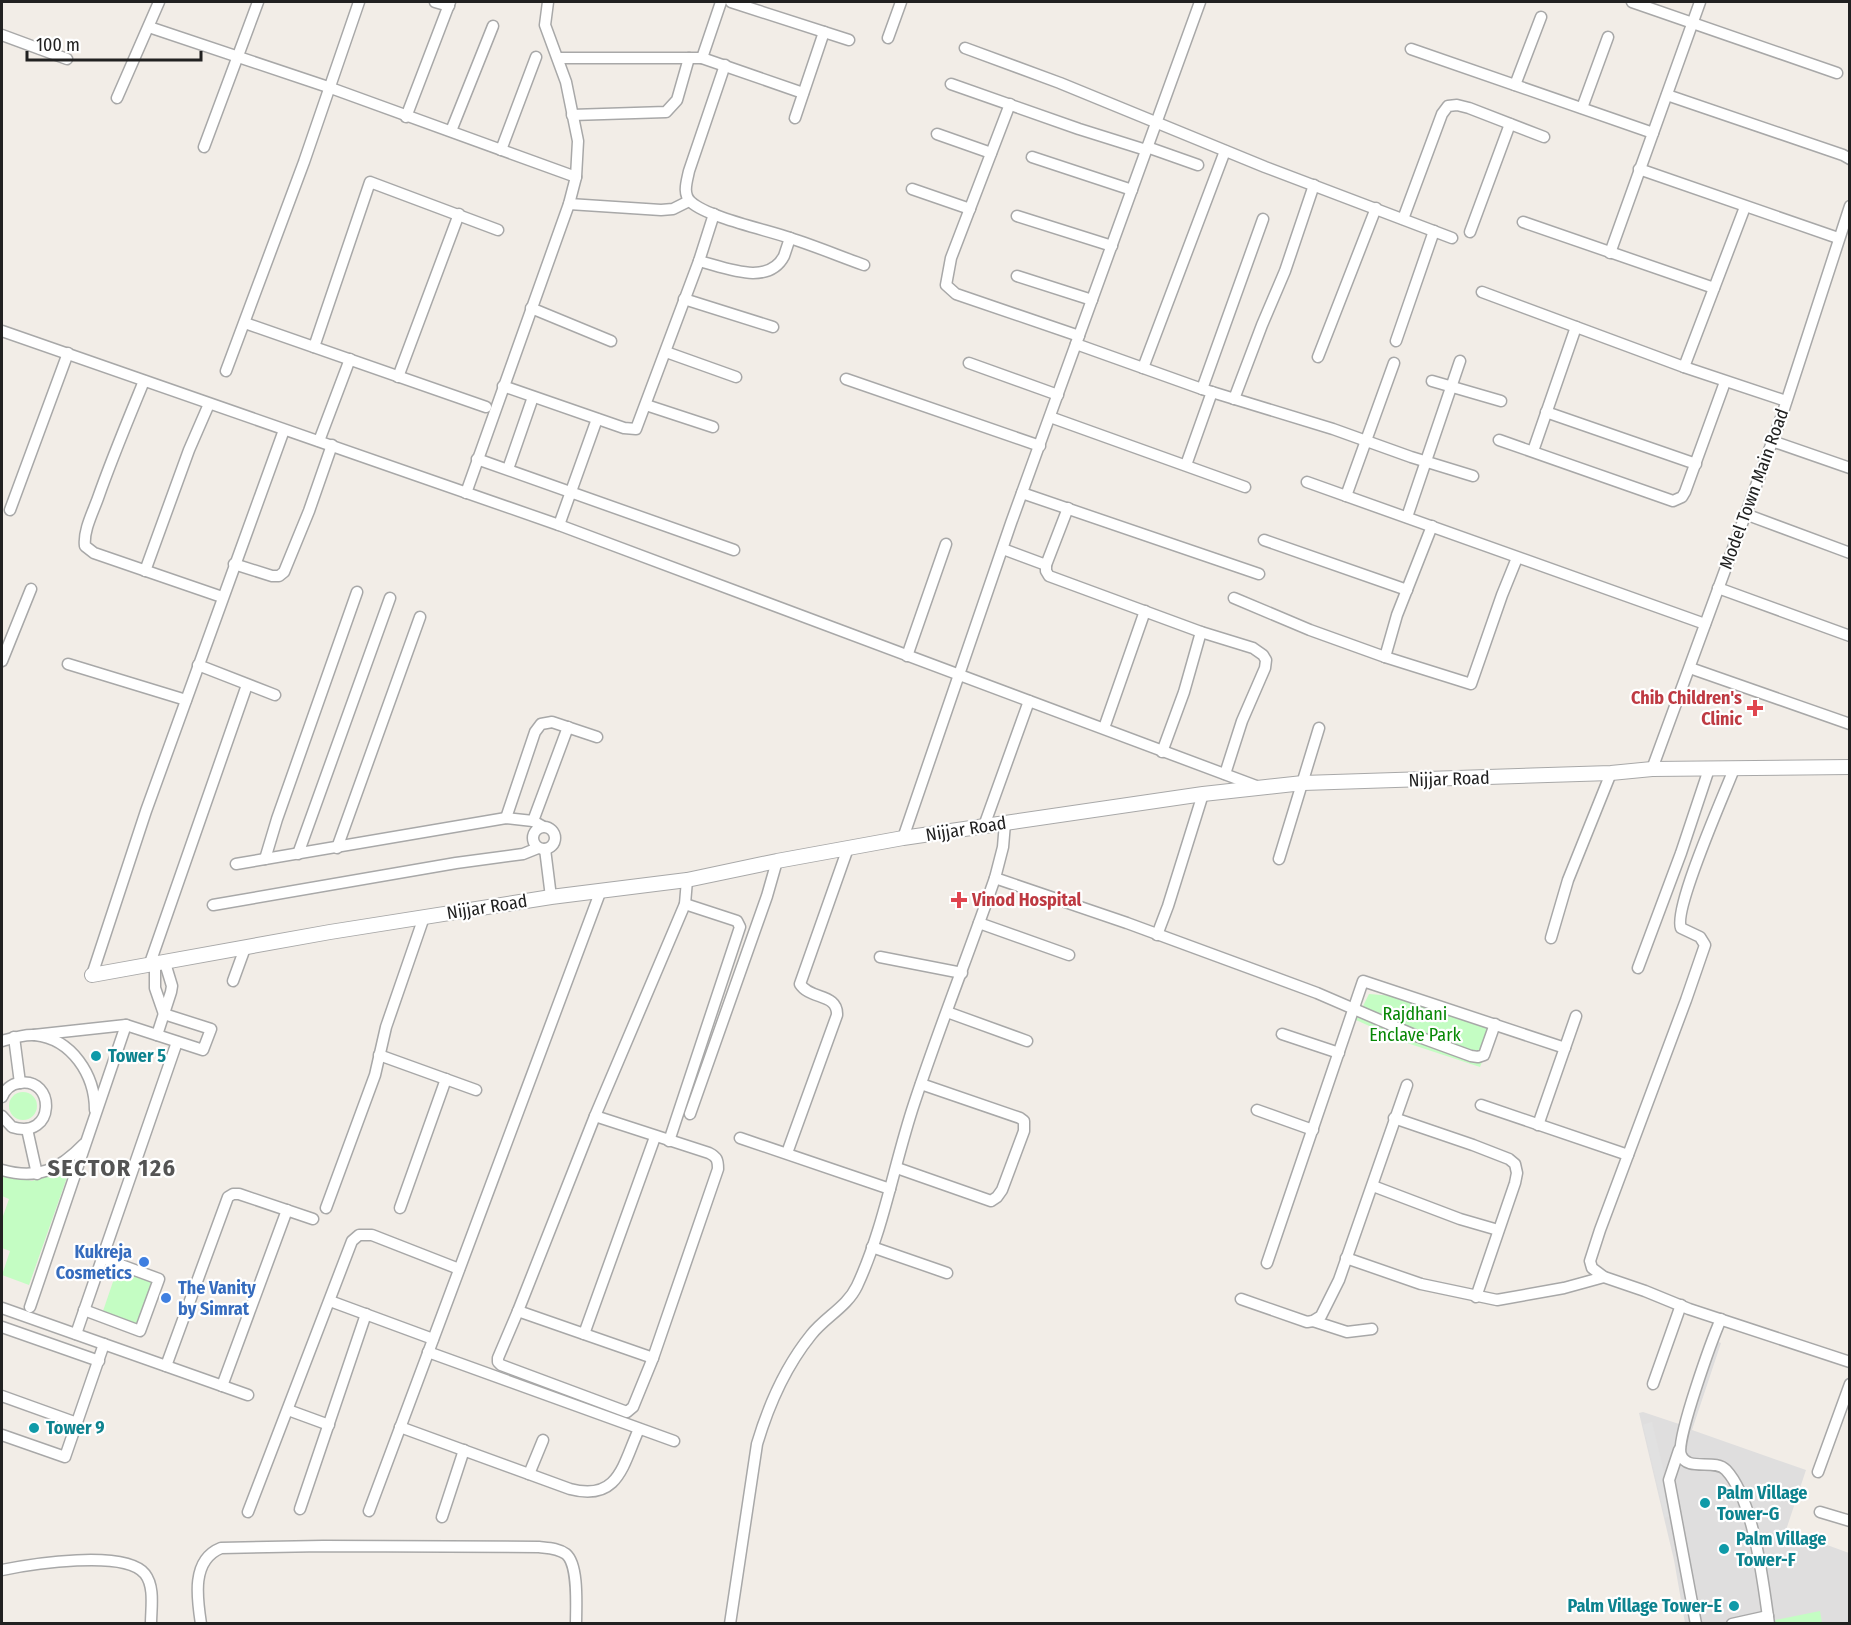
<svg xmlns="http://www.w3.org/2000/svg" width="1851" height="1625" viewBox="0 0 1851 1625" font-family="'Fira Sans Condensed',sans-serif">
	<style>
		.residential { fill: #dfdede }
		.park { fill: #c4fdc3 }
		.parking { fill: #e1e1e1 }
		.lines { fill: none; stroke-linecap: round; stroke-linejoin: round }
		.minor-casing { stroke: #a8a8a8; stroke-width: 13 }
		.tertiary-casing { stroke: #a8a8a8; stroke-width: 16 }
		.minor { stroke: #fff; stroke-width: 10 }
		.tertiary { stroke: #fff; stroke-width: 14 }
		.health-dot { fill: #e0444e; stroke: #fff; stroke-width: 2 }
		.culture-dot { fill: #0f9aa8; stroke: #fff; stroke-width: 2 }
		.shop-dot { fill: #3f7fe0; stroke: #fff; stroke-width: 2 }
		.labels { text-anchor: middle; stroke-width: 4.5; stroke-linejoin: round; paint-order: stroke }
		.street-label { font-size: 18px; fill: #212121; stroke: #fff }
		.health-label { font-size: 18px; font-weight: bold; fill: #be3a42; stroke: #fff; text-anchor: end }
		.park-label { font-size: 18px; fill: #078805; stroke: #fff }
		.culture-label { font-size: 18px; font-weight: bold; fill: #0d838f; stroke: #fff; text-anchor: start }
		.shop-label { font-size: 18px; font-weight: bold; fill: #366cbe; stroke: #fff; text-anchor: end }
		.district-label { font-size: 24px; font-weight: bold; letter-spacing: 1.5px; fill: #545454; stroke: #fff }
	</style>
	<rect width="100%" height="100%" fill="#f2ede7"/>
	<path class="residential" d="M 1708,1338 L 1721,1343 L 1692,1430 L 1806,1470 L 1786,1530 L 1849,1553 L 1849,1623 L 1685,1623 L 1674,1560 L 1639,1413 L 1643,1412 L 1679,1424 Z"/>
	<g class="park">
		<path d="M 1369,994 L 1394,996 L 1495,1030 L 1480,1067 L 1407,1043 L 1356,1020 Z"/>
		<circle cx="23" cy="1106" r="14"/>
		<path d="M 71,1166 L 29,1285 L 2,1275 L 10,1251 L 2,1248 L 2,1219 L 9,1199 L 2,1196 L 2,1172 L 32,1181 Z"/>
		<path d="M 119,1264 L 159,1279 L 140,1331 L 101,1317 Z"/>
		<path d="M 1820,1611 L 1822,1623 L 1776,1623 L 1775,1620 Z"/>
	</g>
	<path class="parking" d="M 1652,1422 L 1674,1514 L 1665,1518 L 1643,1425 Z"/>
	<g class="lines">
		<defs>
			<g id="minor">
				<path d="M 435,2 L 449,6"/>
				<path d="M 731,2 L 849,40"/>
				<path d="M 1632,2 L 1837,73"/>
				<path d="M 149,27 L 328,87 L 576,177"/>
				<path d="M 2,35 L 67,59"/>
				<path d="M 888,38 L 901,2"/>
				<path d="M 965,48 L 1060,83 L 1265,167 L 1452,238"/>
				<path d="M 1411,49 L 1653,133"/>
				<path d="M 558,58 L 702,58 L 803,93"/>
				<path d="M 702,58 L 721,2"/>
				<path d="M 725,65 L 689,171 C 687,181 682,194 691,202 C 707,217 767,230 790,238 C 815,246 839,256 864,265"/>
				<path d="M 951,84 L 1079,129 L 1146,150"/>
				<path d="M 1515,85 L 1541,17"/>
				<path d="M 1667,95 L 1843,155 L 1850,159"/>
				<path d="M 117,98 L 159,2"/>
				<path d="M 1010,104 L 951,258 L 946,285 L 956,294 L 1079,336"/>
				<path d="M 1582,108 L 1608,37"/>
				<path d="M 572,115 L 666,112 L 677,100 L 689,58"/>
				<path d="M 406,117 L 450,2"/>
				<path d="M 795,118 L 824,32"/>
				<path d="M 451,131 L 493,26"/>
				<path d="M 937,134 L 991,153"/>
				<path d="M 204,147 L 258,2"/>
				<path d="M 1147,147 L 1198,165"/>
				<path d="M 501,150 L 536,57"/>
				<path d="M 1032,157 L 1132,190"/>
				<path d="M 1639,169 L 1838,238"/>
				<path d="M 912,189 L 970,209"/>
				<path d="M 569,204 L 661,210 L 673,209 L 689,201"/>
				<path d="M 1017,216 L 1112,246"/>
				<path d="M 1403,219 L 1442,114 L 1448,106 L 1457,105 L 1469,108 L 1544,137"/>
				<path d="M 1523,222 L 1714,288"/>
				<path d="M 1470,232 L 1510,124"/>
				<path d="M 1610,253 L 1700,2"/>
				<path d="M 699,261 C 724,267 768,287 784,256 C 786,250 788,244 790,238"/>
				<path d="M 1017,276 L 1092,300"/>
				<path d="M 1482,292 L 1684,367 L 1786,401"/>
				<path d="M 684,299 L 773,327"/>
				<path d="M 531,308 L 611,341"/>
				<path d="M 245,323 L 486,407"/>
				<path d="M 2,331 L 559,525 L 1259,787"/>
				<path d="M 1396,341 L 1434,231"/>
				<path d="M 1076,344 L 1202,389 L 1333,429 L 1411,457 L 1473,476"/>
				<path d="M 314,347 L 370,182 L 498,230"/>
				<path d="M 666,352 L 736,377"/>
				<path d="M 1318,357 L 1376,208"/>
				<path d="M 969,363 L 1058,395"/>
				<path d="M 1684,367 L 1745,207"/>
				<path d="M 1143,368 L 1225,151"/>
				<path d="M 226,371 L 304,162 L 359,2"/>
				<path d="M 398,377 L 459,214"/>
				<path d="M 846,379 L 1040,446"/>
				<path d="M 144,381 C 128,420 112,458 98,498 C 93,512 83,531 85,546 L 94,553 L 222,597"/>
				<path d="M 1432,381 L 1501,401"/>
				<path d="M 503,386 L 624,428 L 636,429 L 699,261 L 714,214"/>
				<path d="M 1202,389 L 1263,219"/>
				<path d="M 1234,399 L 1262,325 L 1285,271 L 1314,185"/>
				<path d="M 646,405 L 713,427"/>
				<path d="M 1546,412 L 1696,464"/>
				<path d="M 1050,417 L 1245,487"/>
				<path d="M 1499,440 L 1673,501 L 1682,497 L 1685,492 L 1725,382"/>
				<path d="M 319,441 L 350,359"/>
				<path d="M 1772,441 L 1850,468"/>
				<path d="M 1533,451 L 1576,327"/>
				<path d="M 477,459 L 734,550"/>
				<path d="M 1186,465 L 1212,392"/>
				<path d="M 508,469 L 533,397"/>
				<path d="M 1307,482 L 1705,624"/>
				<path d="M 466,493 L 569,204 L 576,177 L 578,141 L 566,82 L 545,25 L 548,2"/>
				<path d="M 1022,493 L 1259,574"/>
				<path d="M 1346,496 L 1394,363"/>
				<path d="M 1068,508 L 1046,565 L 1046,571 L 1049,576 L 1201,632 L 1253,648 L 1263,655 L 1266,660 L 1265,668 L 1242,721 L 1225,774"/>
				<path d="M 10,510 L 68,353"/>
				<path d="M 1745,514 L 1850,553"/>
				<path d="M 1407,517 L 1460,361"/>
				<path d="M 559,525 L 597,419"/>
				<path d="M 1264,540 L 1407,590"/>
				<path d="M 1003,549 L 1046,565"/>
				<path d="M 234,564 L 272,576 L 279,576 L 284,572 L 309,511 L 332,445"/>
				<path d="M 145,571 L 189,450 L 209,404"/>
				<path d="M 1718,588 L 1850,636"/>
				<path d="M 1234,598 L 1310,630 L 1385,657 L 1471,684 L 1502,595 L 1517,558"/>
				<path d="M 907,656 L 946,544"/>
				<path d="M 1385,657 L 1397,615 L 1432,526"/>
				<path d="M 2,661 L 31,589"/>
				<path d="M 68,664 L 186,700"/>
				<path d="M 198,665 L 275,695"/>
				<path d="M 1690,668 L 1850,724"/>
				<path d="M 1104,728 L 1145,611"/>
				<path d="M 1162,752 L 1184,692 L 1201,632"/>
				<path d="M 1652,769 L 1782,415 L 1850,206"/>
				<path d="M 1734,769 C 1724,795 1673,909 1681,928 L 1700,937 L 1705,945 L 1686,1000 L 1600,1230 L 1590,1261 L 1592,1268 L 1604,1277 L 1645,1291 L 1689,1309 L 1850,1362"/>
				<path d="M 506,818 L 535,732 L 541,724 L 552,722 L 597,737"/>
				<path d="M 533,821 L 568,727"/>
				<path d="M 984,826 L 1029,701"/>
				<circle cx="544" cy="838" r="11"/>
				<path d="M 903,838 L 1011,523 L 1200,2"/>
				<path d="M 337,848 L 420,617"/>
				<path d="M 545,849 L 551,897"/>
				<path d="M 298,854 L 390,598"/>
				<path d="M 265,859 L 277,819 L 357,592"/>
				<path d="M 1279,859 L 1319,728"/>
				<path d="M 236,864 L 506,818 L 533,821 L 542,826"/>
				<path d="M 995,878 L 1127,923 L 1317,993 L 1419,1037 L 1471,1056 L 1478,1057 L 1484,1055 L 1495,1024"/>
				<path d="M 213,905 L 456,863 L 523,854 L 538,848"/>
				<path d="M 979,923 L 1069,955"/>
				<path d="M 1157,935 L 1168,906 L 1203,794"/>
				<path d="M 1551,938 L 1568,880 L 1611,773"/>
				<path d="M 880,957 L 962,973"/>
				<path d="M 149,966 L 247,685"/>
				<path d="M 1638,968 L 1681,853 L 1709,769"/>
				<path d="M 92,975 L 146,811 L 284,430"/>
				<path d="M 233,981 L 245,948"/>
				<path d="M 947,1012 L 1027,1041"/>
				<path d="M 1282,1034 L 1339,1053"/>
				<path d="M 34,1035 L 126,1025 L 203,1050 L 211,1029 L 164,1014 L 155,988 L 155,965"/>
				<path d="M 157,1035 L 171,992 L 172,986 L 165,963"/>
				<path d="M 14,1037 L 20,1083"/>
				<path d="M 2,1041 C 12,1038 24,1034 35,1035 C 72,1039 95,1075 95,1110"/>
				<path d="M 379,1055 L 476,1090"/>
				<path d="M 2,1097 C 5,1090 11,1084 19,1083 C 56,1076 56,1141 12,1127 L 2,1116"/>
				<path d="M 1481,1105 L 1628,1155"/>
				<path d="M 1257,1110 L 1313,1130"/>
				<path d="M 690,1114 L 767,896 L 777,861"/>
				<path d="M 1394,1118 L 1473,1145 L 1509,1159 L 1515,1164 L 1517,1173 L 1515,1183 L 1476,1297"/>
				<path d="M 1538,1125 L 1576,1016"/>
				<path d="M 27,1129 L 37,1174"/>
				<path d="M 740,1138 L 890,1189"/>
				<path d="M 669,1141 L 740,927 L 737,921 L 685,904"/>
				<path d="M 787,1153 L 837,1015 C 838,993 810,1000 800,984 L 848,848"/>
				<path d="M 897,1168 L 991,1201 L 997,1197 L 1002,1190 L 1024,1131 L 1024,1121 L 1020,1118 L 921,1084"/>
				<path d="M 2,1170 C 37,1180 59,1170 84,1144"/>
				<path d="M 1373,1186 L 1460,1219 L 1498,1230"/>
				<path d="M 326,1208 L 375,1075 L 386,1027 L 424,917"/>
				<path d="M 400,1208 L 446,1079"/>
				<path d="M 872,1247 L 947,1273"/>
				<path d="M 1346,1258 L 1421,1284 L 1497,1300 L 1564,1288 L 1604,1277"/>
				<path d="M 1267,1263 L 1363,981 L 1565,1048"/>
				<path d="M 1241,1299 L 1307,1322 L 1313,1321 L 1321,1316 L 1339,1280 L 1407,1085"/>
				<path d="M 330,1301 L 433,1339"/>
				<path d="M 30,1307 L 126,1025"/>
				<path d="M 2,1308 L 248,1395"/>
				<path d="M 84,1310 L 140,1331 L 159,1279 L 102,1258"/>
				<path d="M 518,1311 L 498,1358 L 498,1362 L 501,1365 L 627,1412 L 633,1407 L 653,1358 L 718,1169 C 718,1160 717,1157 709,1153 L 595,1116"/>
				<path d="M 1721,1319 C 1713,1337 1675,1441 1681,1455 C 1687,1472 1715,1458 1726,1470 C 1754,1500 1763,1582 1769,1624"/>
				<path d="M 1313,1321 L 1347,1332 L 1372,1329"/>
				<path d="M 2,1327 L 99,1361"/>
				<path d="M 76,1334 L 177,1042"/>
				<path d="M 584,1334 L 655,1137"/>
				<path d="M 428,1352 L 674,1441"/>
				<path d="M 653,1358 L 518,1311 L 595,1116 L 685,904 L 687,880"/>
				<path d="M 166,1366 L 228,1197 L 233,1194 L 239,1194 L 313,1219"/>
				<path d="M 1653,1384 L 1681,1305"/>
				<path d="M 222,1386 L 287,1210"/>
				<path d="M 2,1396 L 77,1423"/>
				<path d="M 288,1410 L 329,1425"/>
				<path d="M 400,1427 L 570,1489 C 619,1502 623,1464 639,1429"/>
				<path d="M 2,1435 L 65,1457 L 104,1344"/>
				<path d="M 1679,1450 L 1669,1480 L 1696,1624"/>
				<path d="M 1818,1472 L 1850,1384"/>
				<path d="M 529,1474 L 543,1440"/>
				<path d="M 300,1509 L 366,1314"/>
				<path d="M 369,1511 L 601,890"/>
				<path d="M 248,1512 L 352,1241 L 359,1235 L 372,1235 L 459,1269"/>
				<path d="M 1820,1512 L 1850,1521"/>
				<path d="M 442,1517 L 464,1450"/>
				<path d="M 2,1570 C 31,1564 125,1549 145,1574 C 155,1587 151,1608 151,1624"/>
				<path d="M 201,1624 C 197,1598 191,1560 221,1548 L 323,1546 L 539,1547 C 548,1548 558,1548 566,1554 C 579,1565 576,1607 576,1624"/>
				<path d="M 730,1624 L 757,1444 C 768,1407 786,1366 811,1335 C 825,1317 847,1307 857,1286 C 884,1228 894,1164 914,1104 C 939,1028 969,953 995,878 L 1003,847 L 1005,823"/>
				<path d="M 1732,1624 L 1768,1616"/>
			</g>
			<path id="tertiary" d="M 92,975 L 330,932 L 551,897 L 687,880 L 777,861 L 903,838 L 1203,794 L 1303,783 L 1611,773 L 1652,769 L 1850,767"/>
		</defs>
		<use href="#minor" class="minor-casing"/>
		<use href="#tertiary" class="tertiary-casing"/>
		<use href="#minor" class="minor"/>
		<use href="#tertiary" class="tertiary"/>
	</g>
	<g class="health-dot">
		<path d="M1752 699h6v6h6v6h-6v6h-6v-6h-6v-6h6z"/>
		<path d="M956 891h6v6h6v6h-6v6h-6v-6h-6v-6h6z"/>
	</g>
	<g class="culture-dot">
		<circle cx="96" cy="1056" r="6"/>
		<circle cx="34" cy="1428" r="6"/>
		<circle cx="1705" cy="1503" r="6"/>
		<circle cx="1724" cy="1549" r="6"/>
		<circle cx="1734" cy="1606" r="6"/>
	</g>
	<g class="shop-dot">
		<circle cx="144" cy="1262" r="6"/>
		<circle cx="166" cy="1298" r="6"/>
	</g>
	<g class="labels">
		<g class="street-label">
			<text transform="translate(1754 489) rotate(-70)" y="6">Model Town Main Road</text>
			<text transform="translate(1449 779) rotate(-2)" y="6">Nijjar Road</text>
			<text transform="translate(966 829) rotate(-9)" y="6">Nijjar Road</text>
			<text transform="translate(487 907) rotate(-9)" y="6">Nijjar Road</text>
		</g>
		<g class="health-label">
			<text x="1742" y="704">Chib Children's<tspan x="1742" dy="21">Clinic</tspan></text>
			<text x="972" y="906" text-anchor="start">Vinod Hospital</text>
		</g>
		<g class="park-label">
			<text x="1415" y="1020">Rajdhani<tspan x="1415" dy="21">Enclave Park</tspan></text>
		</g>
		<g class="culture-label">
			<text x="108" y="1062">Tower 5</text>
			<text x="46" y="1434">Tower 9</text>
			<text x="1717" y="1499">Palm Village<tspan x="1717" dy="21">Tower-G</tspan></text>
			<text x="1736" y="1545">Palm Village<tspan x="1736" dy="21">Tower-F</tspan></text>
			<text x="1722" y="1612" text-anchor="end">Palm Village Tower-E</text>
		</g>
		<g class="shop-label">
			<text x="132" y="1258">Kukreja<tspan x="132" dy="21">Cosmetics</tspan></text>
			<text x="178" y="1294" text-anchor="start">The Vanity<tspan x="178" dy="21">by Simrat</tspan></text>
		</g>
		<g class="district-label">
			<text x="112" y="1176">SECTOR 126</text>
		</g>
	</g>
	<rect width="1851" height="1625" fill="none" stroke="#212121" stroke-width="6"/>
	<path d="M27 51v9h174v-9" fill="none" stroke="#212121" stroke-width="3"/>
	<text x="36" y="51" font-size="18" fill="#212121" stroke="#ffffff" stroke-width="4.5" paint-order="stroke">100 m</text>
</svg>
